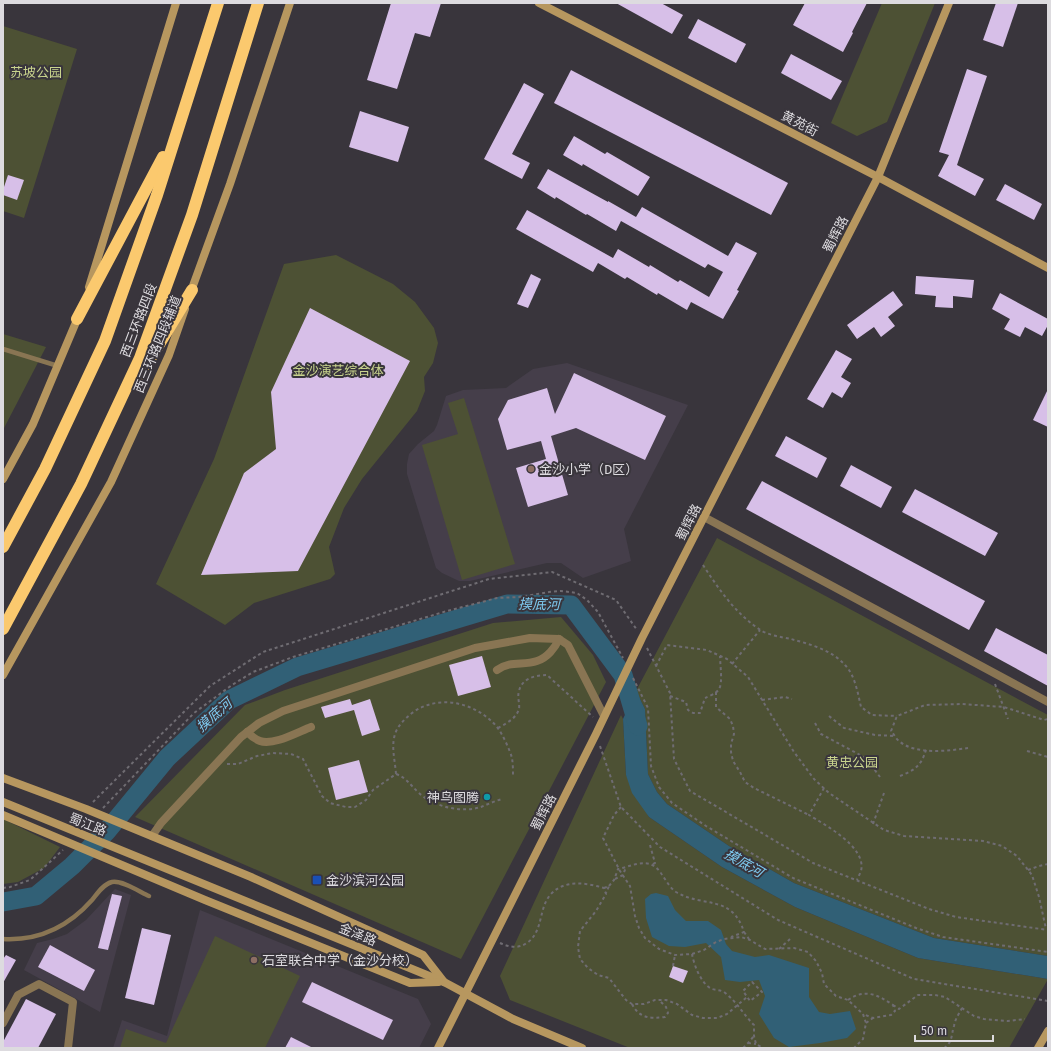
<svg xmlns="http://www.w3.org/2000/svg" width="1051" height="1051" viewBox="0 0 1051 1051" font-family="'Fira Sans','Noto Sans SC',sans-serif">
	<style>
		.built { fill: #453e4a }
		.green { fill: #4d5134 }
		.water { fill: #316076 }
		.lines { fill: none; stroke-linecap: round; stroke-linejoin: round }
		.river { stroke: #316076; stroke-width: 19 }
		.building { fill: #d7bfe8 }
		.path { stroke: #6f6c72; stroke-width: 2; stroke-dasharray: 3 3; stroke-linecap: butt }
		.lane { stroke: #897553; stroke-width: 4.5 }
		.street { stroke: #897553; stroke-width: 8 }
		.secondary { stroke: #b7975f; stroke-width: 8 }
		.highway { stroke: #fbc96e; stroke-width: 12 }
		.education-dot { fill: #8d6e63; stroke: #39353c; stroke-width: 1.5 }
		.culture-dot { fill: #0f9aa8; stroke: #39353c; stroke-width: 1.5 }
		.transit-dot { fill: #1a4fb4; stroke: #39353c; stroke-width: 1.5 }
		.labels { text-anchor: middle; stroke-width: 4; stroke-linejoin: round; paint-order: stroke }
		.park-label { font-size: 13px; fill: #c9d48d; stroke: #39353c }
		.street-label { font-size: 13px; fill: #dddbdf; stroke: #39353c }
		.poi-label { font-size: 13px; fill: #dddbdf; stroke: #39353c; text-anchor: start }
		.water-label { font-size: 14px; font-style: italic; fill: #7ecaf0; stroke: #39353c }
	</style>
	<rect width="100%" height="100%" fill="#39353c"/>
	<g class="built">
		<path d="M 567,363 L 688,405 L 624,529 L 631,561 L 583,578 L 561,563 L 547,563 L 470,581 L 459,581 L 442,573 L 436,568 L 407,474 L 407,464 L 409,454 L 418,444 L 434,431 L 437,425 L 446,396 L 463,390 L 506,388 L 533,369 Z"/>
		<path d="M 115,889 L 131,895 L 100,1012 L 24,970 L 37,943 L 53,939 L 67,934 L 86,920 Z"/>
		<path d="M 200,910 L 418,999 L 431,1024 L 419,1048 L 113,1048 L 122,1020 L 167,1036 Z"/>
	</g>
	<g class="green">
		<path d="M 882,3 L 935,3 L 887,122 L 857,136 L 831,123 Z"/>
		<path d="M 3,26 L 77,49 L 24,218 L 3,211 Z"/>
		<path d="M 336,255 L 393,284 L 415,302 L 434,328 L 438,343 L 433,363 L 424,377 L 425,391 L 417,411 L 362,479 L 344,508 L 329,547 L 335,574 L 330,579 L 254,603 L 225,625 L 156,584 L 214,459 L 284,264 Z"/>
		<path d="M 3,334 L 46,347 L 3,430 Z"/>
		<path d="M 464,398 L 515,564 L 462,580 L 422,445 L 458,434 L 448,403 Z"/>
		<path d="M 717,538 L 1048,715 L 1048,956 L 934,938 L 794,883 L 729,846 L 667,804 L 657,792 L 648,774 L 645,709 L 636,691 Z"/>
		<path d="M 561,617 L 593,655 L 606,682 L 461,959 L 135,817 L 245,705 L 285,690 L 493,623 Z"/>
		<path d="M 621,715 L 623,719 L 626,775 L 649,817 L 722,867 L 795,907 L 918,958 L 1048,979 L 1009,1048 L 630,1048 L 510,1000 L 500,976 Z"/>
		<path d="M 3,819 L 60,847 L 44,868 L 18,882 L 3,884 Z"/>
		<path d="M 215,936 L 300,976 L 265,1048 L 120,1048 L 126,1029 L 166,1043 Z"/>
	</g>
	<g class="water">
		<path d="M 636,691 L 645,709 L 648,774 L 657,792 L 667,804 L 729,846 L 794,883 L 934,938 L 1048,956 L 1048,979 L 918,958 L 795,907 L 722,867 L 649,817 L 632,793 L 626,775 L 623,719 Z"/>
		<path d="M 656,893 L 668,896 L 675,910 L 686,921 L 708,921 L 721,930 L 726,944 L 732,951 L 755,957 L 769,955 L 809,968 L 809,997 L 819,1012 L 830,1014 L 850,1011 L 856,1029 L 847,1038 L 820,1043 L 789,1047 L 774,1038 L 759,1014 L 765,996 L 759,980 L 740,982 L 725,980 L 721,957 L 706,943 L 685,947 L 669,946 L 652,937 L 646,918 L 645,899 L 651,894 Z"/>
	</g>
	<g class="lines">
		<path class="river" d="M 3,902 L 36,896 L 72,866 L 107,831 L 167,758 L 229,700 L 297,667 L 507,604 L 571,605 L 623,675 L 638,726"/>
	</g>
	<g class="building">
		<path d="M 391,3 L 441,3 L 430,37 L 415,33 L 397,89 L 367,80 Z"/>
		<path d="M 616,3 L 661,3 L 683,15 L 672,34 Z"/>
		<path d="M 805,3 L 867,3 L 852,32 L 853,33 L 843,52 L 793,25 Z"/>
		<path d="M 996,3 L 1018,3 L 1003,47 L 983,40 Z"/>
		<path d="M 698,19 L 746,44 L 736,63 L 688,38 Z"/>
		<path d="M 791,54 L 842,81 L 831,100 L 781,73 Z"/>
		<path d="M 967,69 L 987,76 L 957,165 L 984,179 L 975,196 L 938,176 L 949,155 L 939,152 Z"/>
		<path d="M 571,70 L 788,183 L 771,215 L 554,103 Z"/>
		<path d="M 524,83 L 544,94 L 512,154 L 530,163 L 522,179 L 484,159 Z"/>
		<path d="M 360,111 L 409,127 L 398,162 L 349,147 Z"/>
		<path d="M 574,136 L 605,154 L 607,152 L 650,177 L 638,196 L 583,164 L 582,166 L 563,155 Z"/>
		<path d="M 548,169 L 608,202 L 608,201 L 636,217 L 642,207 L 728,256 L 736,242 L 757,253 L 737,290 L 739,291 L 723,319 L 691,302 L 687,310 L 658,293 L 657,295 L 627,277 L 625,279 L 598,263 L 593,272 L 516,229 L 527,210 L 613,258 L 618,249 L 649,267 L 650,265 L 678,282 L 680,280 L 709,297 L 723,272 L 708,264 L 705,268 L 621,221 L 616,231 L 587,214 L 586,215 L 556,197 L 555,199 L 537,188 Z"/>
		<path d="M 8,175 L 24,180 L 17,200 L 3,195 L 3,190 Z"/>
		<path d="M 1005,184 L 1042,204 L 1034,220 L 996,200 Z"/>
		<path d="M 531,274 L 541,279 L 528,308 L 517,304 Z"/>
		<path d="M 916,276 L 974,280 L 972,298 L 953,296 L 953,308 L 935,307 L 936,296 L 915,294 Z"/>
		<path d="M 893,291 L 903,305 L 888,317 L 895,326 L 881,337 L 874,327 L 857,339 L 847,325 Z"/>
		<path d="M 1000,293 L 1048,319 L 1048,325 L 1042,336 L 1025,327 L 1020,337 L 1004,329 L 1010,319 L 992,309 Z"/>
		<path d="M 310,308 L 410,361 L 298,571 L 201,575 L 244,473 L 276,449 L 271,392 Z"/>
		<path d="M 836,350 L 852,359 L 841,377 L 851,383 L 842,398 L 832,392 L 823,408 L 807,399 Z"/>
		<path d="M 574,373 L 666,416 L 645,460 L 576,428 L 551,436 L 568,495 L 528,507 L 516,468 L 546,459 L 541,441 L 507,450 L 498,419 L 508,400 L 547,388 L 555,414 Z"/>
		<path d="M 1048,389 L 1048,427 L 1033,420 Z"/>
		<path d="M 786,436 L 827,458 L 817,478 L 775,456 Z"/>
		<path d="M 851,465 L 892,487 L 881,508 L 840,486 Z"/>
		<path d="M 762,481 L 985,601 L 969,630 L 746,509 Z"/>
		<path d="M 915,489 L 998,533 L 985,556 L 902,512 Z"/>
		<path d="M 996,628 L 1048,655 L 1048,686 L 984,651 Z"/>
		<path d="M 482,656 L 491,687 L 458,696 L 449,665 Z"/>
		<path d="M 350,699 L 352,705 L 370,699 L 380,730 L 362,736 L 354,710 L 325,718 L 321,707 Z"/>
		<path d="M 359,760 L 368,792 L 336,800 L 328,768 Z"/>
		<path d="M 112,894 L 122,896 L 108,950 L 98,948 Z"/>
		<path d="M 142,928 L 171,935 L 154,1005 L 125,998 Z"/>
		<path d="M 50,945 L 95,970 L 84,991 L 38,967 Z"/>
		<path d="M 6,955 L 16,960 L 3,983 L 3,959 Z"/>
		<path d="M 673,966 L 688,971 L 683,983 L 669,977 Z"/>
		<path d="M 312,982 L 393,1020 L 383,1040 L 302,1002 Z"/>
		<path d="M 26,999 L 56,1014 L 38,1048 L 3,1048 L 3,1042 Z"/>
		<path d="M 291,1037 L 313,1048 L 285,1048 Z"/>
	</g>
	<g class="lines">
		<g class="path">
			<path d="M 703,565 C 718,588 735,613 759,629 C 767,635 781,637 791,639 C 809,644 832,650 845,665 C 855,675 858,694 861,707 L 872,715 L 897,716"/>
			<path d="M 647,648 L 670,693 L 674,759 L 690,791 L 813,863 L 929,909 L 956,917 L 1048,930"/>
			<path d="M 732,664 L 760,630"/>
			<path d="M 656,666 L 667,645 L 707,650 L 727,659 L 748,677 L 794,752 L 814,779 L 829,793 L 884,830 L 904,836 L 983,841 L 1002,846 L 1017,856 L 1032,875 L 1039,897 L 1046,929"/>
			<path d="M 633,678 L 648,708 L 651,766 L 659,787 L 672,803 L 706,826 L 793,878 L 916,928 L 943,937 L 1048,952"/>
			<path d="M 995,684 L 1008,719"/>
			<path d="M 716,692 L 716,707 L 730,719 L 733,726 L 734,734 L 731,744 L 731,752 L 733,761 L 740,772 L 745,782 L 754,788 L 809,815"/>
			<path d="M 670,696 L 686,702 L 688,710 L 693,713 L 700,713 L 705,698 C 709,696 716,694 719,689 C 723,683 720,664 720,656"/>
			<path d="M 762,700 L 785,697 L 792,699"/>
			<path d="M 829,716 L 844,728 L 875,735 L 895,736"/>
			<path d="M 815,723 L 821,734 L 862,756 L 871,765 L 880,777"/>
			<path d="M 498,728 C 505,724 516,719 519,709 C 520,704 517,697 519,691 C 522,678 536,675 547,675 L 593,717"/>
			<path d="M 600,746 L 621,807 L 660,847 L 778,920 L 914,979 L 1048,1001"/>
			<path d="M 968,748 C 948,751 915,755 899,741 C 896,739 894,734 891,731 L 897,716 L 925,705 L 962,704 L 1004,707 L 1044,720 L 1048,719"/>
			<path d="M 1027,751 L 1048,757"/>
			<path d="M 227,764 L 238,764 L 257,756 L 273,753 L 291,754 L 303,759 L 322,796 L 330,803 L 346,807 L 355,807 L 366,800 L 373,790 L 396,774 C 395,760 391,747 395,734 C 398,725 405,719 412,713 C 439,693 477,703 497,727 C 502,733 510,750 512,758 C 513,764 513,771 513,776"/>
			<path d="M 396,774 C 407,778 410,785 419,793 C 434,807 462,813 481,807 C 488,804 495,801 502,799"/>
			<path d="M 900,776 C 915,770 921,766 926,750"/>
			<path d="M 824,788 L 809,815 C 825,825 867,847 861,871 C 860,874 858,877 857,880"/>
			<path d="M 93,802 L 210,686 L 263,652 L 489,579 L 552,572 L 616,600 L 637,630"/>
			<path d="M 621,807 L 614,815 L 603,838 L 620,871 L 630,886 L 635,916 L 639,928 L 645,938 L 659,949 L 675,955 L 692,954 L 704,950 L 716,942 L 724,939 L 741,937 L 750,940 L 765,949 L 794,948 L 808,952 L 816,961 L 822,973 L 824,984 L 836,996 L 848,1000 L 863,1014 L 866,1023 L 863,1039 L 854,1048"/>
			<path d="M 103,808 L 194,713 L 232,685 L 253,672 L 293,657 L 447,611 L 497,598 L 519,597 L 549,592 L 561,591 L 577,593 L 587,600 L 598,612 L 623,658"/>
			<path d="M 873,824 L 884,793"/>
			<path d="M 650,845 L 655,863 L 651,865"/>
			<path d="M 1028,870 L 1039,866 L 1048,864"/>
			<path d="M 615,879 L 623,875 L 626,867"/>
			<path d="M 609,886 L 614,880 L 618,869 C 629,867 643,859 654,866 C 662,871 667,886 676,892 C 703,908 732,894 744,932 L 731,937"/>
			<path d="M 3,888 L 10,887 L 30,880 L 63,850"/>
			<path d="M 604,888 L 609,886 L 606,893"/>
			<path d="M 744,932 L 749,939"/>
			<path d="M 500,943 C 509,947 518,949 527,943 C 544,931 538,908 551,894 C 565,879 587,883 604,888 L 606,894 L 596,911 L 580,931 L 578,947 L 580,959 L 588,968 L 598,975 L 609,978 L 626,1000 L 632,1004 L 644,1004 L 655,1000 L 666,1000 L 677,1004 L 692,1015 L 703,1018 L 717,1018 L 727,1014 L 747,997"/>
			<path d="M 779,949 L 790,939"/>
			<path d="M 692,954 C 694,965 701,984 712,989 C 716,990 720,990 724,992 C 736,1001 744,1015 754,1025 L 754,1036 L 756,1044 L 763,1048"/>
			<path d="M 673,966 L 675,955"/>
			<path d="M 752,982 L 762,992 L 750,1001 L 743,991 Z"/>
			<path d="M 848,1000 C 865,988 878,995 893,1005 L 895,1011 L 891,1015 L 873,1018 L 863,1014"/>
			<path d="M 632,1004 C 639,1018 650,1019 665,1017 L 668,1013 L 666,1007 L 659,1000"/>
			<path d="M 893,1005 L 899,1009 L 918,995 L 935,995 L 945,997 L 974,1016 L 984,1019 L 1008,1021 L 1025,1019"/>
			<path d="M 866,1023 L 873,1018"/>
			<path d="M 748,1043 L 756,1044"/>
			<path d="M 743,1048 L 748,1043 L 754,1036"/>
			<path d="M 944,1048 C 953,1042 951,1035 954,1026 C 955,1019 959,1014 962,1008"/>
		</g>
		<g class="lane">
			<path d="M 3,349 L 58,366"/>
			<path d="M 3,939 C 39,941 68,927 92,900 C 97,894 103,884 112,882 C 122,880 140,892 149,896"/>
		</g>
		<g class="street">
			<path d="M 704,517 L 1048,702"/>
			<path d="M 497,670 C 511,660 523,666 537,661 C 547,658 555,648 559,639"/>
			<path d="M 247,732 C 251,736 255,739 260,741 C 273,746 298,732 311,727"/>
			<path d="M 152,836 L 161,823 L 241,737 L 259,723 L 283,711 L 475,648 L 530,638 L 559,639 L 568,645 L 604,716"/>
			<path d="M 3,1023 L 18,995 L 39,984 L 73,1002 L 68,1048"/>
		</g>
		<g class="secondary">
			<path d="M 539,3 L 878,177 L 1048,268"/>
			<path d="M 89,287 L 176,3"/>
			<path d="M 190,294 L 230,184 L 290,3"/>
			<path d="M 3,479 L 33,424 L 79,315"/>
			<path d="M 3,675 L 111,482 L 169,355 L 185,309"/>
			<path d="M 3,778 L 86,809 L 251,877 L 423,955 L 444,982"/>
			<path d="M 3,802 L 444,982 L 513,1019 L 582,1048"/>
			<path d="M 3,815 L 205,900 L 410,983 L 439,982"/>
			<path d="M 438,1048 L 596,734 L 642,638 L 878,177 L 949,3"/>
			<path d="M 1038,1048 L 1048,1031"/>
		</g>
		<g class="highway">
			<path d="M 77,319 L 163,157"/>
			<path d="M 135,384 L 192,290"/>
			<path d="M 3,547 L 45,469 L 105,341 L 157,195 L 218,3"/>
			<path d="M 3,629 L 81,484 L 140,358 L 192,215 L 258,3"/>
		</g>
	</g>
	<g class="education-dot">
		<circle cx="531" cy="469" r="4"/>
		<circle cx="254" cy="960" r="4"/>
	</g>
	<circle class="culture-dot" cx="487" cy="797" r="4"/>
	<rect class="transit-dot" x="312" y="875" width="10" height="10" rx="2"/>
	<g class="labels">
		<g class="park-label">
			<text x="36" y="77">苏坡公园</text>
			<text x="338" y="375">金沙演艺综合体</text>
			<text x="852" y="767">黄忠公园</text>
		</g>
		<g class="street-label">
			<text transform="translate(800 123) rotate(27)" y="5">黄苑街</text>
			<text transform="translate(835 234) rotate(-63)" y="5">蜀辉路</text>
			<text transform="translate(138 320) rotate(-69)" y="5">西三环路四段</text>
			<text transform="translate(157 344) rotate(-68)" y="5">西三环路四段辅道</text>
			<text transform="translate(688 522) rotate(-63)" y="5">蜀辉路</text>
			<text transform="translate(543 812) rotate(-63)" y="5">蜀辉路</text>
			<text transform="translate(88 824) rotate(22)" y="5">蜀江路</text>
			<text transform="translate(358 934) rotate(22)" y="5">金泽路</text>
		</g>
		<g class="poi-label">
			<text x="539" y="474">金沙小学（D区）</text>
			<text x="479" y="802" text-anchor="end">神鸟图腾</text>
			<text x="326" y="885">金沙滨河公园</text>
			<text x="262" y="965">石室联合中学（金沙分校）</text>
		</g>
		<g class="water-label">
			<text transform="translate(539 604) rotate(1)" y="5">摸底河</text>
			<text transform="translate(214 715) rotate(-41)" y="5">摸底河</text>
			<text transform="translate(744 863) rotate(30)" y="5">摸底河</text>
		</g>
	</g>
	<rect width="1051" height="1051" fill="none" stroke="#dddbdf" stroke-width="8"/>
	<path d="M915 1035v6h78v-6" fill="none" stroke="#dddbdf" stroke-width="2"/>
	<text x="921" y="1035" font-size="12" fill="#dddbdf" stroke="#39353c" stroke-width="3" paint-order="stroke">50 m</text>
</svg>
